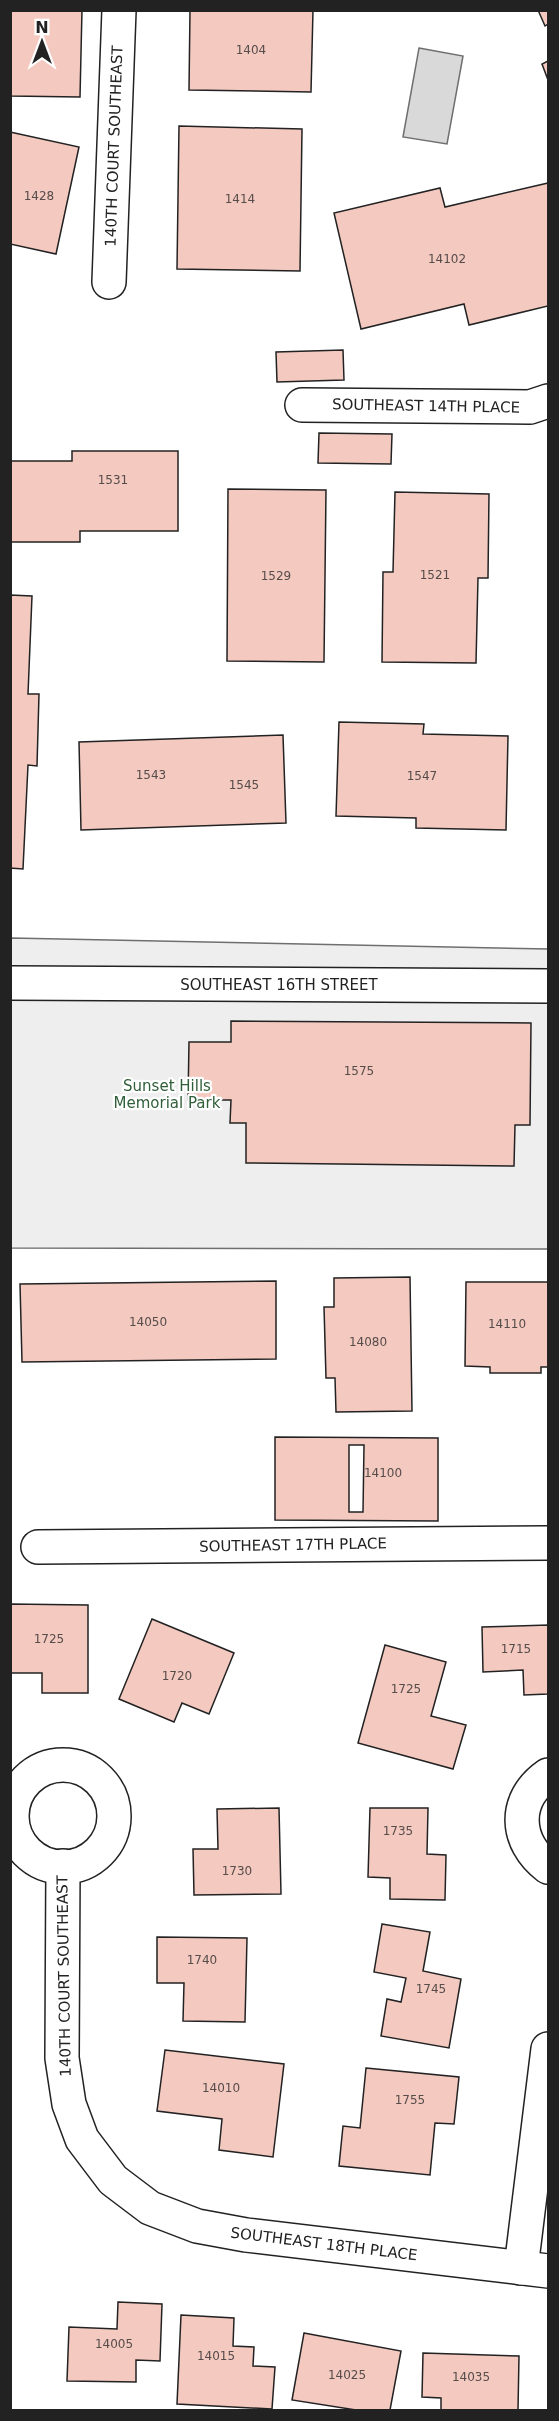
<svg xmlns="http://www.w3.org/2000/svg" width="559" height="2421" viewBox="0 0 559 2421" font-family="'DejaVu Sans',sans-serif">
	<style>
		.green { fill: #eee; stroke: #6f6f6f; stroke-width: 1.5 }
		.water { fill: #d9d9d9; stroke: #6f6f6f; stroke-width: 1.5 }
		.building { fill: #f3c9c0; stroke: #222; stroke-width: 1.5; fill-rule: evenodd }
		.lines { fill: none; stroke-linecap: round; stroke-linejoin: round }
		.minor-casing { stroke: #222; stroke-width: 36 }
		.minor { stroke: #fff; stroke-width: 33 }
		.labels { text-anchor: middle; stroke-width: 4.5; stroke-linejoin: round; paint-order: stroke }
		.number-label { font-size: 12px; fill: #564c4a }
		.street-label { font-size: 15px; fill: #222; stroke: #fff }
		.park-label { font-size: 15px; fill: #2f5e38; stroke: #fff }
	</style>
	<rect width="100%" height="100%" fill="#fff"/>
	<path class="green" d="M 11,938 L 548,949 L 548,1249 L 11,1248 Z"/>
	<path class="water" d="M 419,48 L 463,56 L 447,144 L 403,137 Z"/>
	<g class="building">
		<path d="M 10,10 L 82,10 L 80,97 L 10,96 Z"/>
		<path d="M 190,10 L 313,10 L 311,92 L 189,90 Z"/>
		<path d="M 538,10 L 548,10 L 548,24 L 545,26 Z"/>
		<path d="M 548,61 L 548,80 L 542,64 Z"/>
		<path d="M 179,126 L 302,129 L 300,271 L 177,269 Z"/>
		<path d="M 10,132 L 79,147 L 56,254 L 10,244 Z"/>
		<path d="M 548,183 L 548,306 L 469,325 L 464,304 L 361,329 L 334,213 L 440,188 L 445,207 Z"/>
		<path d="M 343,350 L 344,380 L 277,382 L 276,352 Z"/>
		<path d="M 319,433 L 392,434 L 391,464 L 318,463 Z"/>
		<path d="M 72,451 L 178,451 L 178,531 L 80,531 L 80,542 L 10,542 L 10,461 L 72,461 Z"/>
		<path d="M 228,489 L 326,490 L 324,662 L 227,661 Z"/>
		<path d="M 395,492 L 489,494 L 488,578 L 478,578 L 476,663 L 382,662 L 383,572 L 393,572 Z"/>
		<path d="M 10,595 L 32,596 L 28,694 L 39,694 L 37,766 L 28,765 L 23,869 L 10,868 Z"/>
		<path d="M 339,722 L 424,724 L 423,734 L 508,736 L 506,830 L 416,828 L 416,818 L 336,816 Z"/>
		<path d="M 283,735 L 286,823 L 81,830 L 79,742 Z"/>
		<path d="M 231,1021 L 531,1023 L 530,1125 L 515,1125 L 514,1166 L 246,1163 L 246,1123 L 230,1123 L 231,1100 L 188,1100 L 189,1042 L 231,1042 Z"/>
		<path d="M 410,1277 L 412,1411 L 336,1412 L 335,1378 L 326,1378 L 324,1307 L 334,1307 L 334,1278 Z"/>
		<path d="M 276,1281 L 276,1359 L 22,1362 L 20,1284 Z"/>
		<path d="M 466,1282 L 548,1282 L 548,1367 L 541,1367 L 541,1373 L 490,1373 L 490,1367 L 465,1366 Z"/>
		<path d="M 275,1437 L 438,1438 L 438,1521 L 275,1520 ZM 349,1445 L 364,1445 L 363,1512 L 349,1512 Z"/>
		<path d="M 10,1604 L 88,1605 L 88,1693 L 42,1693 L 42,1673 L 10,1673 Z"/>
		<path d="M 152,1619 L 234,1653 L 209,1714 L 182,1703 L 174,1722 L 119,1699 Z"/>
		<path d="M 548,1625 L 548,1694 L 524,1695 L 523,1670 L 483,1672 L 482,1627 Z"/>
		<path d="M 385,1645 L 446,1662 L 431,1716 L 466,1725 L 453,1769 L 358,1743 Z"/>
		<path d="M 279,1808 L 281,1894 L 194,1895 L 193,1849 L 218,1849 L 217,1809 Z"/>
		<path d="M 370,1808 L 428,1808 L 427,1854 L 446,1855 L 445,1900 L 390,1899 L 390,1878 L 368,1877 Z"/>
		<path d="M 382,1924 L 430,1932 L 423,1971 L 461,1979 L 449,2048 L 381,2036 L 387,1999 L 401,2002 L 406,1978 L 374,1972 Z"/>
		<path d="M 157,1937 L 247,1938 L 245,2022 L 183,2021 L 184,1983 L 157,1983 Z"/>
		<path d="M 165,2050 L 284,2064 L 273,2157 L 219,2150 L 222,2119 L 157,2111 Z"/>
		<path d="M 366,2068 L 459,2077 L 454,2124 L 435,2123 L 430,2175 L 339,2166 L 343,2126 L 360,2128 Z"/>
		<path d="M 118,2302 L 162,2304 L 160,2361 L 136,2360 L 136,2382 L 67,2381 L 69,2327 L 117,2329 Z"/>
		<path d="M 181,2315 L 234,2318 L 233,2346 L 254,2347 L 253,2366 L 275,2367 L 272,2409 L 177,2404 Z"/>
		<path d="M 304,2333 L 401,2351 L 390,2410 L 356,2410 L 292,2400 Z"/>
		<path d="M 423,2353 L 519,2356 L 518,2410 L 441,2410 L 441,2398 L 422,2397 Z"/>
	</g>
	<g class="lines">
		<defs>
			<g id="minor">
				<path d="M 109,282 L 119,10"/>
				<path d="M 302,405 L 530,407 L 548,401"/>
				<path d="M 10,983 L 548,986"/>
				<path d="M 38,1547 L 548,1543"/>
				<circle cx="63" cy="1816" r="51"/>
				<path d="M 548,1775 C 512,1800 515,1842 548,1867"/>
				<path d="M 63,1866 L 62,2058 L 69,2104 L 82,2139 L 113,2180 L 150,2208 L 197,2226 L 246,2235 L 548,2271"/>
				<path d="M 521,2268 L 548,2049"/>
			</g>
		</defs>
		<use href="#minor" class="minor-casing"/>
		<use href="#minor" class="minor"/>
	</g>
	<g class="labels">
		<g class="number-label">
			<text x="251" y="54">1404</text>
			<text x="39" y="200">1428</text>
			<text x="240" y="203">1414</text>
			<text x="447" y="263">14102</text>
			<text x="113" y="484">1531</text>
			<text x="435" y="579">1521</text>
			<text x="276" y="580">1529</text>
			<text x="151" y="779">1543</text>
			<text x="422" y="780">1547</text>
			<text x="244" y="789">1545</text>
			<text x="359" y="1075">1575</text>
			<text x="148" y="1326">14050</text>
			<text x="507" y="1328">14110</text>
			<text x="368" y="1346">14080</text>
			<text x="383" y="1477">14100</text>
			<text x="49" y="1643">1725</text>
			<text x="516" y="1653">1715</text>
			<text x="177" y="1680">1720</text>
			<text x="406" y="1693">1725</text>
			<text x="398" y="1835">1735</text>
			<text x="237" y="1875">1730</text>
			<text x="202" y="1964">1740</text>
			<text x="431" y="1993">1745</text>
			<text x="221" y="2092">14010</text>
			<text x="410" y="2104">1755</text>
			<text x="114" y="2348">14005</text>
			<text x="216" y="2360">14015</text>
			<text x="347" y="2379">14025</text>
			<text x="471" y="2381">14035</text>
		</g>
		<g class="street-label">
			<text transform="translate(114 146) rotate(-88)" y="5">140TH COURT SOUTHEAST</text>
			<text transform="translate(426 406) rotate(1)" y="5">SOUTHEAST 14TH PLACE</text>
			<text x="279" y="990">SOUTHEAST 16TH STREET</text>
			<text transform="translate(293 1545) rotate(-1)" y="5">SOUTHEAST 17TH PLACE</text>
			<text transform="translate(64 1976) rotate(-91)" y="5">140TH COURT SOUTHEAST</text>
			<text transform="translate(324 2244) rotate(7)" y="5">SOUTHEAST 18TH PLACE</text>
		</g>
		<g class="park-label">
			<text x="167" y="1091">Sunset Hills<tspan x="167" dy="17">Memorial Park</tspan></text>
		</g>
	</g>
	<rect width="559" height="2421" fill="none" stroke="#222222" stroke-width="24"/>
	<g transform="translate(42 42)" stroke="#ffffff" stroke-width="4.5" paint-order="stroke">
	<path d="M0-4.5L10 22L0 15L-10 22Z" fill="#222222"/>
	<text y="-9" font-size="16" font-weight="bold" text-anchor="middle" fill="#222222">N</text>
	</g>
</svg>
